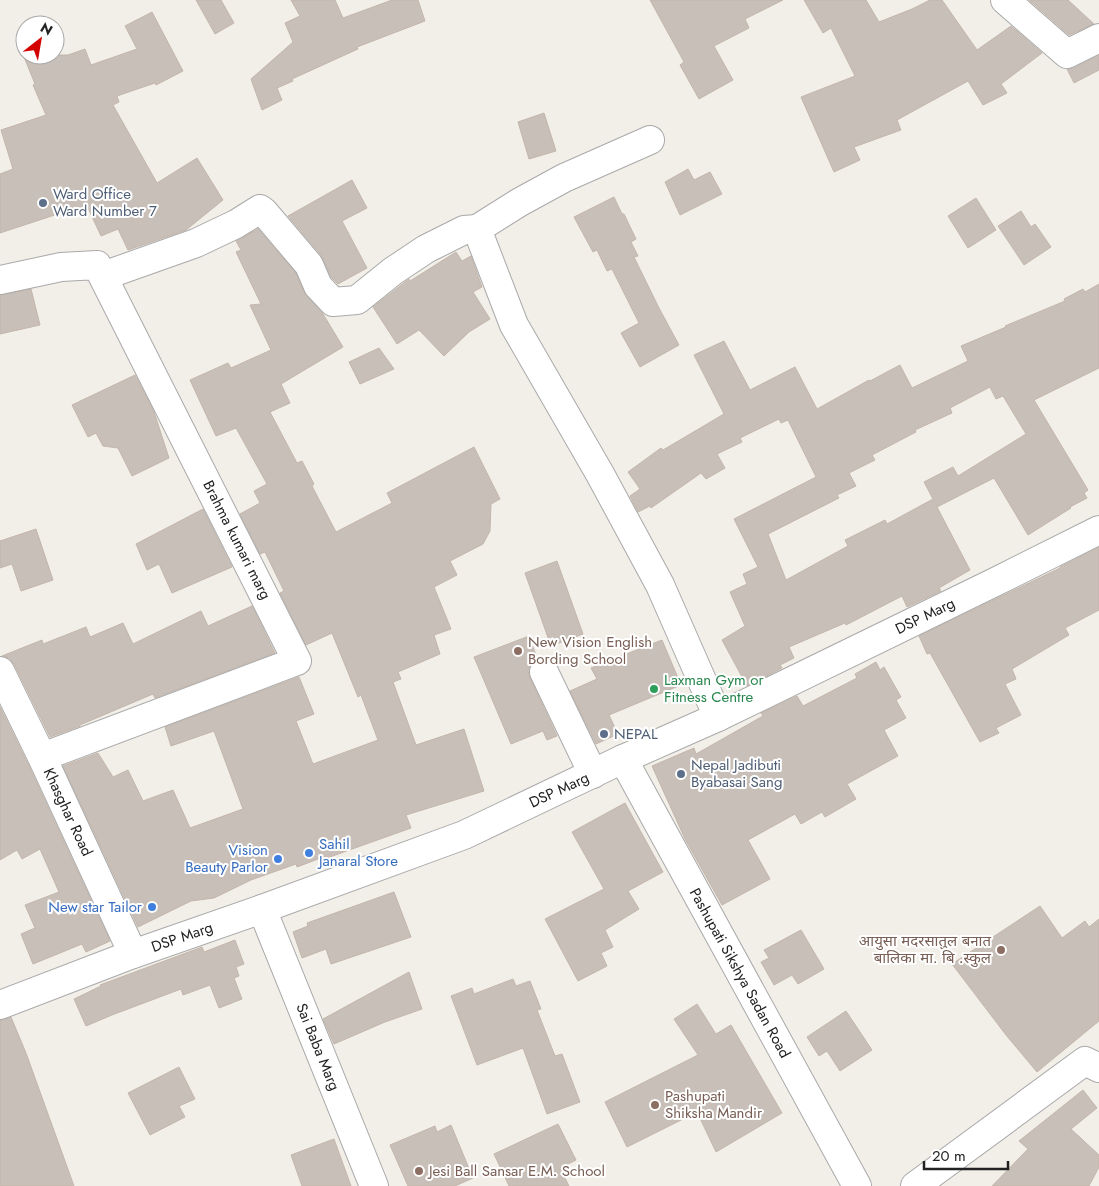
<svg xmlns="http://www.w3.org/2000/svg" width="1099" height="1186" viewBox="0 0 1099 1186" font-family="Jost,'Noto Sans Devanagari',sans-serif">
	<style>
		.building { fill: #c7bfb8; stroke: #c4b6ab; fill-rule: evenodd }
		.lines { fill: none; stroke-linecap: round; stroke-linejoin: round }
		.minor-casing { stroke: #a9a9a9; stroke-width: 30 }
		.minor { stroke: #fff; stroke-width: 28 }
		.service-dot { fill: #5c6f8a; stroke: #fff; stroke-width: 2 }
		.education-dot { fill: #8d6e63; stroke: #fff; stroke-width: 2 }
		.leisure-dot { fill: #2e9e5b; stroke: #fff; stroke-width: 2 }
		.shop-dot { fill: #3f7fe0; stroke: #fff; stroke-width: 2 }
		.labels { text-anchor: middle; stroke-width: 4; stroke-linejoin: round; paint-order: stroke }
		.service-label { font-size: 15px; fill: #4e5e75; stroke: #fff; text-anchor: start }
		.street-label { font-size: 15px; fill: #222; stroke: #fff }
		.education-label { font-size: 15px; fill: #785e54; stroke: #fff; text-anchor: start }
		.leisure-label { font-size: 15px; fill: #27864d; stroke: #fff; text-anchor: start }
		.shop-label { font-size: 15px; fill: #366cbe; stroke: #fff; text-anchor: end }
	</style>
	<rect width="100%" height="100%" fill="#f2efe9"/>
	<g class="building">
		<path d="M 196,0 L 221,0 L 234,23 L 215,34 Z"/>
		<path d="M 291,0 L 335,0 L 343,18 L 392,0 L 418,0 L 425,21 L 357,47 L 358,49 L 292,79 L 293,81 L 277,88 L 282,100 L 262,110 L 251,79 L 293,42 L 285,23 L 300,16 Z"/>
		<path d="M 650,0 L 783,0 L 745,19 L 749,28 L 714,46 L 733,80 L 699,99 L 680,65 L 684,62 Z"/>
		<path d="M 804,0 L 866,0 L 879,22 L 912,9 L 930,0 L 942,0 L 977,50 L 1011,26 L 1042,53 L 1001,84 L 1007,93 L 983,105 L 968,81 L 897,120 L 901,130 L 854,147 L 860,160 L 834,172 L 801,97 L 855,76 L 831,28 L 823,33 Z"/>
		<path d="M 1029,0 L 1068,0 L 1094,24 L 1069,35 Z"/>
		<path d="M 152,12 L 183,71 L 156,85 L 155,83 L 117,96 L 119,102 L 113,105 L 157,183 L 197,158 L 223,200 L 186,230 L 128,250 L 118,229 L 101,236 L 88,208 L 72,214 L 70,210 L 0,233 L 0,174 L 13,169 L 1,130 L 46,115 L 33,85 L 35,84 L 24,57 L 29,55 L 68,55 L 85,49 L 91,65 L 137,49 L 125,26 Z"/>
		<path d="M 1099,55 L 1099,70 L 1074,83 L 1067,69 L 1074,68 Z"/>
		<path d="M 544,113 L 556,151 L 529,159 L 518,122 Z"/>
		<path d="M 688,169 L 694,180 L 710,172 L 722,194 L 680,215 L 665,182 Z"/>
		<path d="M 352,180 L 367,208 L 342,221 L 367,268 L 338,284 L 331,277 L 321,255 L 288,216 Z"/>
		<path d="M 614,197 L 622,214 L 624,214 L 636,239 L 631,242 L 638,256 L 634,257 L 659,308 L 679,345 L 640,367 L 621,333 L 639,323 L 612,269 L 607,271 L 597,250 L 593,252 L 574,217 Z"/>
		<path d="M 976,198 L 996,230 L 968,248 L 948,216 Z"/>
		<path d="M 1021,211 L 1031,227 L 1035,224 L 1051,247 L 1024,265 L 998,226 Z"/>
		<path d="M 258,229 L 296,273 L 304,292 L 323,314 L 343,347 L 281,384 L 290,403 L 270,412 L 297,463 L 302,461 L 314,484 L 312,486 L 336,532 L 392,503 L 387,493 L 474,447 L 500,499 L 491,504 L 490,531 L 483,544 L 450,561 L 457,575 L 434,587 L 451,629 L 434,635 L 440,654 L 398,672 L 401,679 L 393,682 L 416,745 L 464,729 L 484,791 L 406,815 L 411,828 L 327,858 L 326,856 L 297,867 L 296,864 L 251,880 L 214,898 L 191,901 L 138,927 L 63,766 L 98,753 L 113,777 L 128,770 L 143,801 L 173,790 L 190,828 L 243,809 L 214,731 L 171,746 L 165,727 L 299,677 L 314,714 L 296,721 L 313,764 L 378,740 L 361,695 L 358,697 L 332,633 L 306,645 L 280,593 L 284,591 L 265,552 L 260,554 L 240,514 L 260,503 L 254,491 L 267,484 L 236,428 L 216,436 L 190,380 L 228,363 L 231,368 L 271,350 L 250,305 L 261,304 L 236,252 L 241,250 L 236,241 Z"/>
		<path d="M 456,252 L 462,261 L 471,256 L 482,287 L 473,292 L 490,319 L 469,332 L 444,356 L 419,330 L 397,344 L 373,307 L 409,279 L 410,281 Z"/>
		<path d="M 1099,284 L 1099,368 L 1034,400 L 1088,490 L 1084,493 L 1087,498 L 1070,507 L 1071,508 L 1028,535 L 994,478 L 937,507 L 970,570 L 939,588 L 941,591 L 907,607 L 902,596 L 846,625 L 845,623 L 789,647 L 794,658 L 780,665 L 782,668 L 747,686 L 722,640 L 745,626 L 730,592 L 747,584 L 743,574 L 758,567 L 734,519 L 816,477 L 788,420 L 781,423 L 779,419 L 740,438 L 742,442 L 717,454 L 725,468 L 706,479 L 701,473 L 651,508 L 650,506 L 638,512 L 630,496 L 640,489 L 628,472 L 661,448 L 663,450 L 724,414 L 694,355 L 724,341 L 750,390 L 795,367 L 817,409 L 869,380 L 870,381 L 900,365 L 912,388 L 968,361 L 961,346 L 1006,327 L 1005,326 L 1065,301 L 1064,299 L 1083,289 L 1085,292 ZM 990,387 L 996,399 L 1003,396 L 1026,434 L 958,476 L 953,467 L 924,482 L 933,499 L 887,524 L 885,520 L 845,540 L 848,546 L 786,580 L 768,534 L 839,498 L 837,495 L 856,486 L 849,473 L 875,460 L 872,455 L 916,432 L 915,430 L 952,413 L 950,408 Z"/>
		<path d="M 31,289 L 40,325 L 0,334 L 0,295 Z"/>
		<path d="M 379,348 L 394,369 L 360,384 L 349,362 Z"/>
		<path d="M 135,375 L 154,412 L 169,458 L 132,476 L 118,448 L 103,446 L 96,433 L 88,437 L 72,405 Z"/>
		<path d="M 203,509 L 232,567 L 172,593 L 159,564 L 147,570 L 136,544 Z"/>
		<path d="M 36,529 L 53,580 L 21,591 L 12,564 L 0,568 L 0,541 Z"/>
		<path d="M 1099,547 L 1099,610 L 1065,628 L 1069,635 L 1012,669 L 1016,679 L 1005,684 L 1021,715 L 996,728 L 999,733 L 980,742 L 930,653 L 927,654 L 919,636 L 1060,568 L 1060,567 Z"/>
		<path d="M 557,561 L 583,634 L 551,646 L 525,573 Z"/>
		<path d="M 252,606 L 275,653 L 155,698 L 153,694 L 80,725 L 80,726 L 50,737 L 14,664 L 9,658 L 2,656 L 42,640 L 43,644 L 86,627 L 90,637 L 123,623 L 133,644 L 201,611 L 208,626 Z"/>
		<path d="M 529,636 L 537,658 L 531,664 L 528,671 L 530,678 L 557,736 L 547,740 L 543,731 L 511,744 L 474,657 Z"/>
		<path d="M 662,640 L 681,685 L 609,715 L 618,734 L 596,744 L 570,691 L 597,679 L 591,668 Z"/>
		<path d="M 876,662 L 880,670 L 884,667 L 901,697 L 896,700 L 906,718 L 884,730 L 898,756 L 847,784 L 856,799 L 825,817 L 822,812 L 801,824 L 795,814 L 748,840 L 770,879 L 722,905 L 685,839 L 652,766 L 694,748 L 696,754 L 763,716 L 761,713 L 797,696 L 803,706 L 857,678 L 855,674 Z"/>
		<path d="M 0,707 L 28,764 L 110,941 L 86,952 L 82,944 L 33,964 L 21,934 L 35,928 L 25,905 L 59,892 L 40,849 L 22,859 L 17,850 L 0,860 Z"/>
		<path d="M 625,803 L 663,872 L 628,891 L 639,909 L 605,930 L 613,947 L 601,953 L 607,966 L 578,981 L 545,919 L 604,889 L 572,832 Z"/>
		<path d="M 394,892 L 411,937 L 331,964 L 326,949 L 302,958 L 293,932 L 308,926 L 307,923 Z"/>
		<path d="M 1040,906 L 1062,938 L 1085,921 L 1089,927 L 1099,919 L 1099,1021 L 1037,1072 L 1006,1035 L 952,964 Z"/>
		<path d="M 801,930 L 824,969 L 798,984 L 792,975 L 774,985 L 761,962 L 769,958 L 764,950 Z"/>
		<path d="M 235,940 L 244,964 L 236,967 L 239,976 L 234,978 L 242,999 L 219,1008 L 210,985 L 183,995 L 181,989 L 112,1015 L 86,1026 L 74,999 L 101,986 L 100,985 L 202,947 L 204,952 Z"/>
		<path d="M 409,972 L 422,1009 L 385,1022 L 334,1044 L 323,1019 Z"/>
		<path d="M 513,979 L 516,986 L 530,981 L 541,1009 L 537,1010 L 555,1056 L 562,1054 L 580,1102 L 547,1114 L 523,1048 L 477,1065 L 451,996 L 472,988 L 474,994 Z"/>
		<path d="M 697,1004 L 716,1034 L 731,1025 L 782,1113 L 716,1152 L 697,1112 L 627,1147 L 605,1102 L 698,1055 L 674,1019 Z"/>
		<path d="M 846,1011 L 872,1050 L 840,1071 L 827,1051 L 819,1056 L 807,1037 Z"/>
		<path d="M 11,1017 L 26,1053 L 74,1186 L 0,1186 L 0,1020 Z"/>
		<path d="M 179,1067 L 195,1099 L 179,1106 L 185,1117 L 150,1135 L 128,1093 Z"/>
		<path d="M 1083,1090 L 1097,1108 L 1071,1129 L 1099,1155 L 1099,1167 L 1089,1186 L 992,1186 L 1028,1149 L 1019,1141 Z"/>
		<path d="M 558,1124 L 576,1160 L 560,1168 L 569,1186 L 509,1186 L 494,1154 Z"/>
		<path d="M 451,1125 L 473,1178 L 455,1186 L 408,1186 L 390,1145 L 435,1126 L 437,1132 Z"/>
		<path d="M 334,1139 L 351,1186 L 302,1186 L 291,1155 Z"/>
	</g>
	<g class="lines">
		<defs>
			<g id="minor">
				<path d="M 1005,0 L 1067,54 L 1099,38"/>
				<path d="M 650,140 L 564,178 L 520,202 L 477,229 L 514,325 L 600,474 L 660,585 L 718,717"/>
				<path d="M 103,276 L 196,243 L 236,224 L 260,209 L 264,212 L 309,265 L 318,286 L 333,302 L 357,300 L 393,271 L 426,249 L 464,230 L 477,229"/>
				<path d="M 0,280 L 61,267 L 97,265 L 297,661 L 42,757"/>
				<path d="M 0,671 L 42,757 L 133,954"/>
				<path d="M 544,672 L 593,774"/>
				<path d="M 623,759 L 857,1186"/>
				<path d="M 262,909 L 374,1186"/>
				<path d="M 0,1005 L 133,954 L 262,909 L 464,835 L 623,759 L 718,717 L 995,582 L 1099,530"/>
				<path d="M 915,1186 L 1085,1061 L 1099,1068"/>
			</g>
		</defs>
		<use href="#minor" class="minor-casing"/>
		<use href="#minor" class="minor"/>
	</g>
	<g class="service-dot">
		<circle cx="43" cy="203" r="5"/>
		<circle cx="604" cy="734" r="5"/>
		<circle cx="681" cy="774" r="5"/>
	</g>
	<g class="education-dot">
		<circle cx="518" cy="651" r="5"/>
		<circle cx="1001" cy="950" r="5"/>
		<circle cx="655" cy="1105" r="5"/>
		<circle cx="419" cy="1171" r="5"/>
	</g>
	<circle class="leisure-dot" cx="654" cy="689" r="5"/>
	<g class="shop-dot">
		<circle cx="309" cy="853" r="5"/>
		<circle cx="278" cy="859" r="5"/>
		<circle cx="152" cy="907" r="5"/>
	</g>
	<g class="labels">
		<g class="service-label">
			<text x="53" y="199">Ward Office<tspan x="53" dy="17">Ward Number 7</tspan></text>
			<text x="614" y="739">NEPAL</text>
			<text x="691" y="770">Nepal Jadibuti<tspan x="691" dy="17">Byabasai Sang</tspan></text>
		</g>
		<g class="street-label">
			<text transform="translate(237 540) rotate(63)" y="5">Brahma kumari marg</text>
			<text transform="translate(925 616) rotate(-26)" y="5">DSP Marg</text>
			<text transform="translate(559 790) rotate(-25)" y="5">DSP Marg</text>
			<text transform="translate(68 812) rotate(65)" y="5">Khasghar Road</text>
			<text transform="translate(182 937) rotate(-19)" y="5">DSP Marg</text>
			<text transform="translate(740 973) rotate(61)" y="5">Pashupati Sikshya Sadan Road</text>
			<text transform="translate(318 1047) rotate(68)" y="5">Sai Baba Marg</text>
		</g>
		<g class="education-label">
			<text x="528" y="647">New Vision English<tspan x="528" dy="17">Bording School</tspan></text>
			<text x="991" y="946" text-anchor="end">आयुसा मदरसातुल बनात<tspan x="991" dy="17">बालिका मा. बि .स्कुल</tspan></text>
			<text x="665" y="1101">Pashupati<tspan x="665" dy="17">Shiksha Mandir</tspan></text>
			<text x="429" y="1176">Jesi Ball Sansar E.M. School</text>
		</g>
		<g class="leisure-label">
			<text x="664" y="685">Laxman Gym or<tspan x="664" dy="17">Fitness Centre</tspan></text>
		</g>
		<g class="shop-label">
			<text x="319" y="849" text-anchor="start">Sahil<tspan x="319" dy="17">Janaral Store</tspan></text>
			<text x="268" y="855">Vision<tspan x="268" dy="17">Beauty Parlor</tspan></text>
			<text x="142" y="912">New star Tailor</text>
		</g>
	</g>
	<g transform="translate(40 40) rotate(31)"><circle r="24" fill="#ffffff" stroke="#a7a7a7"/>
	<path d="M0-4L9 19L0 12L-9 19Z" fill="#d40000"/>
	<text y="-8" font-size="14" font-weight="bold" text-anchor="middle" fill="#222222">N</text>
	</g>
	<path d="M924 1161v8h84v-8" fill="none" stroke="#222222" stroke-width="2.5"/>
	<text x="932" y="1161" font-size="15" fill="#222222" stroke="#ffffff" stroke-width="4" paint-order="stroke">20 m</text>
</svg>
